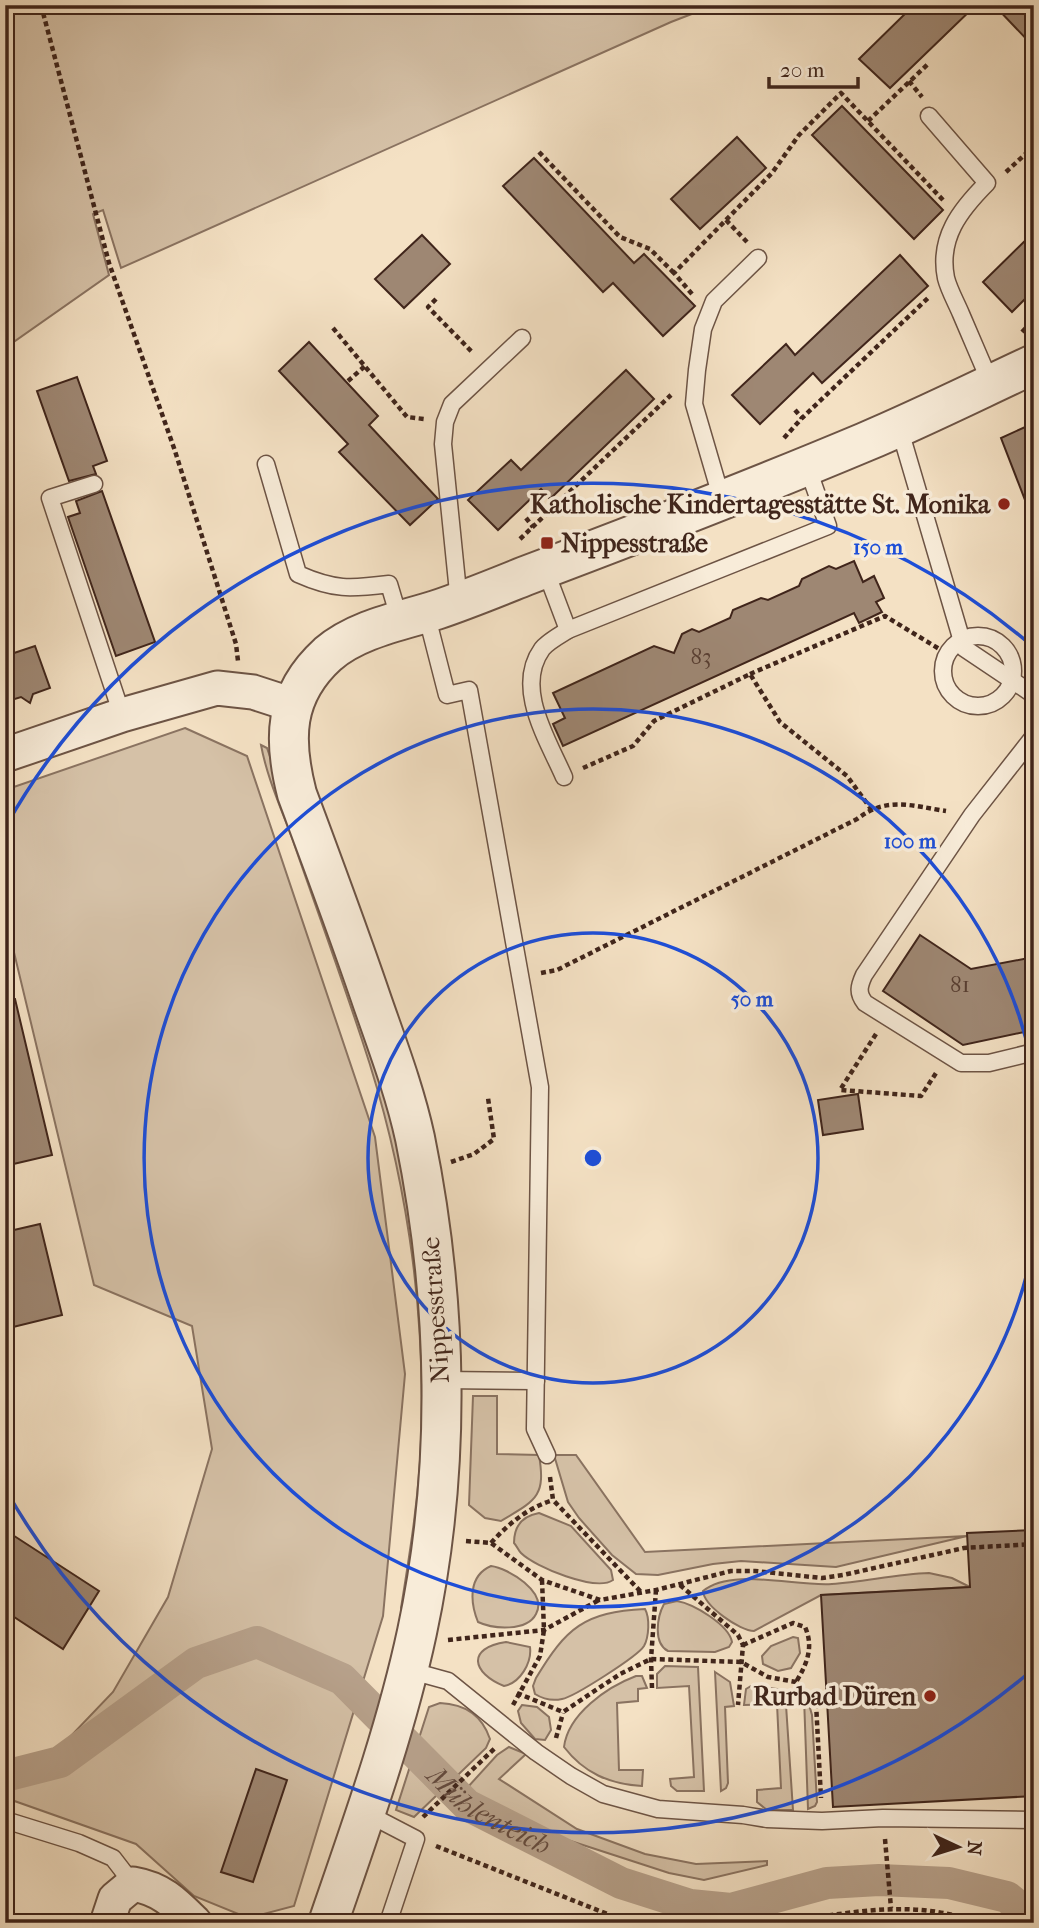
<svg xmlns="http://www.w3.org/2000/svg" width="1039" height="1928" viewBox="0 0 1039 1928" font-family="'IM FELL French Canon',serif">
	<style>
		.green { fill: #d5c1a7; stroke: #8a7361; stroke-width: 2 }
		.lines { fill: none; stroke-linecap: round; stroke-linejoin: round }
		.canal { stroke: #b7a18b; stroke-width: 32 }
		.building { fill: #9e8773; stroke: #40251b; stroke-width: 2 }
		.service-casing { stroke: #6d5445; stroke-width: 19 }
		.minor-casing { stroke: #6d5445; stroke-width: 37 }
		.tertiary-casing { stroke: #6d5445; stroke-width: 42 }
		.path { stroke: #40251b; stroke-width: 4.5; stroke-dasharray: 5 3.5; stroke-linecap: butt }
		.service { stroke: #f8ecd9; stroke-width: 16 }
		.minor { stroke: #f8ecd9; stroke-width: 33 }
		.tertiary { stroke: #f8ecd9; stroke-width: 38 }
		.ring { fill: none; stroke: #1d4ed8; stroke-width: 3.5 }
		.poi-dot { fill: #8f2418; stroke: #f8ecd9; stroke-width: 2.5 }
		.labels { text-anchor: middle; stroke-width: 7; stroke-linejoin: round; paint-order: stroke }
		.number-label { font-size: 23px; fill: #583e31 }
		.poi-label { font-size: 26px; font-weight: bold; fill: #40251b; stroke: #f8ecd9; text-anchor: end }
		.street-label { font-size: 26px; fill: #40251b; stroke: #f8ecd9 }
		.water-label { font-size: 28px; font-style: italic; fill: #644a3d; stroke: #f8ecd9 }
		.centre { fill: #1d4ed8; stroke: #f8ecd9; stroke-width: 3.5 }
		.ring-label { font-size: 21px; text-anchor: middle; font-weight: bold; fill: #1d4ed8; stroke: #f8ecd9; stroke-width: 7; stroke-linejoin: round; paint-order: stroke }
	</style>
	<rect width="100%" height="100%" fill="#f4e1c4"/>
	<filter id="stains"><feTurbulence type="fractalNoise" baseFrequency=".00286" numOctaves="4"/><feColorMatrix values="0 0 0 0 .2 0 0 0 0 .09 0 0 0 0 .02 0 0 0 .5 -.17"/></filter>
	<radialGradient id="worn" r=".72"><stop offset=".6" stop-color="#630" stop-opacity="0"/><stop offset="1" stop-color="#630" stop-opacity=".3"/></radialGradient>
	<g class="green">
		<path d="M 5,5 L 715,5 L 671,22 L 121,268 L 103,210 L 93,214 L 109,275 L 5,348 Z"/>
		<path d="M 185,728 L 247,756 L 375,1137 L 405,1374 L 383,1616 L 294,1906 L 248,1918 L 194,1896 L 136,1844 L 6,1798 L 12,1775 L 48,1760 L 113,1692 L 168,1597 L 212,1449 L 192,1326 L 94,1285 L 5,915 L 5,790 Z"/>
		<path d="M 261,745 L 267,748 L 387,1097 L 416,1234 L 427,1448 L 403,1613 L 401,1608 C 410,1552 419,1497 421,1440 C 426,1305 405,1168 362,1040 C 340,973 316,907 293,841 C 282,810 267,778 261,745 Z"/>
		<path d="M 473,1396 L 497,1396 L 497,1454 L 539,1455 C 546,1497 536,1500 501,1521 L 485,1518 L 469,1505 Z"/>
		<path d="M 554,1455 L 576,1455 L 645,1552 L 967,1536 L 836,1567 L 741,1561 L 713,1564 L 658,1575 L 636,1574 L 612,1555 L 579,1518 L 568,1502 Z"/>
		<path d="M 539,1513 L 571,1526 L 611,1570 L 613,1580 C 596,1592 535,1567 521,1553 C 518,1550 517,1546 514,1543 C 514,1526 522,1516 539,1513 Z"/>
		<path d="M 491,1566 C 508,1568 548,1592 536,1614 C 527,1632 493,1629 478,1622 C 470,1602 468,1576 491,1566 Z"/>
		<path d="M 929,1573 L 952,1578 L 970,1587 L 821,1595 L 754,1631 C 740,1631 704,1606 703,1591 C 732,1567 796,1587 832,1584 C 864,1582 896,1574 929,1573 Z"/>
		<path d="M 677,1601 C 694,1604 729,1625 732,1642 L 729,1647 L 715,1652 L 668,1651 C 653,1643 657,1617 664,1604 Z"/>
		<path d="M 645,1609 C 650,1618 649,1637 644,1646 C 638,1656 574,1697 562,1699 C 553,1701 543,1699 535,1694 L 533,1686 L 536,1678 C 566,1628 584,1612 645,1609 Z"/>
		<path d="M 793,1637 L 798,1638 L 800,1653 L 791,1668 L 778,1671 L 763,1664 L 762,1656 L 771,1646 Z"/>
		<path d="M 506,1642 L 530,1647 C 532,1663 520,1683 504,1686 C 472,1673 466,1648 506,1642 Z"/>
		<path d="M 665,1666 L 698,1667 L 704,1791 L 677,1791 L 671,1786 L 670,1779 L 694,1777 L 689,1686 L 657,1688 L 657,1674 Z"/>
		<path d="M 715,1672 L 730,1682 L 734,1706 L 725,1707 L 728,1783 L 726,1788 L 721,1791 Z"/>
		<path d="M 636,1676 L 642,1676 L 647,1688 L 638,1689 L 638,1701 L 617,1703 L 619,1770 L 643,1770 L 642,1786 C 609,1784 584,1773 564,1747 C 568,1714 607,1687 636,1676 Z"/>
		<path d="M 751,1686 L 785,1690 L 793,1810 L 767,1810 L 757,1802 L 757,1790 L 781,1788 L 777,1704 L 744,1705 L 746,1689 Z"/>
		<path d="M 804,1697 L 808,1701 L 812,1715 L 817,1802 L 815,1806 L 808,1809 Z"/>
		<path d="M 440,1703 C 465,1704 482,1715 490,1739 L 486,1748 L 414,1817 L 396,1810 L 429,1707 Z"/>
		<path d="M 522,1705 L 537,1707 L 549,1717 L 551,1730 L 545,1740 L 535,1739 L 521,1723 L 518,1711 Z"/>
		<path d="M 509,1747 L 526,1754 L 499,1779 L 577,1829 L 645,1854 L 696,1864 L 767,1861 L 767,1865 L 704,1880 L 669,1873 L 543,1832 L 488,1808 L 467,1788 L 497,1755 Z"/>
	</g>
	<g class="lines">
		<path class="canal" id="s1" d="M 5,1776 L 60,1762 L 196,1663 L 257,1642 L 342,1679 L 467,1805 L 621,1883 L 690,1905 L 731,1909 L 827,1883 L 879,1880 L 949,1883 L 1007,1897 L 1034,1919"/>
	</g>
	<g class="building">
		<path d="M 914,5 L 976,5 L 890,88 L 859,59 Z"/>
		<path d="M 994,5 L 1034,5 L 1034,47 Z"/>
		<path d="M 842,106 L 943,210 L 914,239 L 812,135 Z"/>
		<path d="M 737,137 L 766,168 L 700,229 L 671,199 Z"/>
		<path d="M 534,158 L 634,263 L 644,254 L 695,306 L 663,336 L 613,283 L 603,292 L 503,186 Z"/>
		<path d="M 1034,232 L 1034,290 L 1012,312 L 983,282 Z"/>
		<path d="M 422,235 L 450,264 L 404,308 L 375,279 Z"/>
		<path d="M 900,255 L 928,286 L 822,383 L 813,373 L 760,424 L 732,395 L 786,344 L 795,355 Z"/>
		<path d="M 309,342 L 378,416 L 369,425 L 438,499 L 410,525 L 339,452 L 348,444 L 279,371 Z"/>
		<path d="M 626,370 L 654,399 L 550,499 L 541,489 L 498,530 L 468,500 L 511,460 L 521,470 Z"/>
		<path d="M 77,377 L 107,461 L 93,466 L 96,474 L 69,481 L 37,391 Z"/>
		<path d="M 1034,423 L 1034,518 L 1032,518 L 1001,438 Z"/>
		<path d="M 102,491 L 155,642 L 116,656 L 68,517 L 80,513 L 76,501 Z"/>
		<path d="M 854,561 L 863,582 L 874,576 L 884,598 L 876,602 L 882,612 L 859,623 L 854,613 L 563,746 L 553,724 L 565,718 L 553,693 L 654,646 L 674,653 L 682,634 L 692,629 L 699,632 L 730,618 L 733,610 L 761,598 L 768,600 L 799,586 L 802,579 L 829,566 L 836,569 Z"/>
		<path d="M 35,646 L 50,688 L 33,694 L 30,703 L 21,697 L 5,702 L 5,656 Z"/>
		<path d="M 920,935 L 971,969 L 1034,957 L 1034,1026 L 1028,1027 L 1029,1031 L 963,1045 L 883,991 Z"/>
		<path d="M 15,999 L 52,1155 L 5,1166 L 5,1000 Z"/>
		<path d="M 858,1094 L 863,1129 L 823,1135 L 818,1100 Z"/>
		<path d="M 40,1224 L 62,1315 L 5,1329 L 5,1232 Z"/>
		<path d="M 5,1530 L 99,1591 L 63,1649 L 5,1611 Z"/>
		<path d="M 1034,1530 L 1034,1796 L 833,1807 L 821,1595 L 970,1587 L 967,1533 Z"/>
		<path d="M 256,1769 L 287,1780 L 253,1882 L 221,1872 Z"/>
	</g>
	<g class="lines">
		<defs>
			<g id="service">
				<path d="M 929,116 L 987,183 C 960,210 938,238 946,278 C 949,290 956,302 961,314 C 971,337 981,361 991,384"/>
				<path d="M 899,427 L 964,648 L 1034,695"/>
				<path d="M 266,464 L 298,574 C 334,590 350,589 389,584 L 400,621"/>
				<path d="M 94,484 L 50,498 L 122,715"/>
				<path d="M 722,500 L 694,404 L 697,370 L 703,329 L 714,301 L 758,258"/>
				<path d="M 545,569 L 568,630 L 828,526 L 807,466"/>
				<path d="M 459,602 L 443,444 L 445,422 L 452,404 L 522,338"/>
				<path d="M 426,613 L 447,695 L 469,690 L 540,1087 L 535,1429 L 547,1455"/>
				<circle cx="978" cy="671" r="35"/>
				<path d="M 1034,736 L 972,815 L 864,975 C 859,986 857,993 865,1003 L 961,1063 L 989,1063 L 1034,1052"/>
				<path d="M 564,777 C 548,740 514,688 542,649 C 547,642 560,635 568,630"/>
				<path d="M 442,1380 L 536,1381"/>
				<path d="M 408,1670 L 448,1681 L 536,1752 L 571,1776 L 603,1794 L 658,1809 L 743,1815 L 767,1819 L 822,1821 L 883,1818 L 1034,1820"/>
				<path d="M 366,1813 L 416,1839 L 388,1923"/>
				<path d="M 5,1820 L 79,1843 L 113,1858 L 133,1884"/>
			</g>
			<g id="minor">
				<path d="M 5,755 L 122,715 L 217,688 L 253,692 L 293,705"/>
				<path d="M 107,1923 L 115,1899 L 133,1884 C 162,1889 175,1903 195,1923"/>
			</g>
			<path id="tertiary" d="M 328,1923 C 361,1827 396,1730 417,1632 C 452,1469 448,1300 415,1138 C 405,1092 388,1047 373,1004 C 349,933 323,864 297,794 C 283,740 283,695 328,654 C 357,629 401,621 436,610 C 466,600 495,588 525,576 C 639,533 753,489 865,442 C 922,418 978,390 1034,364"/>
		</defs>
		<use href="#service" class="service-casing"/>
		<use href="#minor" class="minor-casing"/>
		<use href="#tertiary" class="tertiary-casing"/>
		<g class="path">
			<path d="M 41,5 L 109,263 L 175,451 L 236,644 L 238,661"/>
			<path d="M 909,81 L 922,97"/>
			<path d="M 868,121 L 928,64"/>
			<path d="M 539,152 L 620,237 L 650,249 L 674,273"/>
			<path d="M 1006,172 L 1034,146"/>
			<path d="M 726,220 L 747,242"/>
			<path d="M 692,294 L 674,273 L 772,173 L 799,135 L 841,93 L 943,200"/>
			<path d="M 436,299 L 428,307 L 473,353"/>
			<path d="M 333,328 L 407,417 L 424,419"/>
			<path d="M 1022,332 L 1034,320"/>
			<path d="M 348,381 L 365,366"/>
			<path d="M 795,410 L 802,418"/>
			<path d="M 784,438 L 802,418 L 928,298"/>
			<path d="M 526,518 L 533,527"/>
			<path d="M 520,539 L 671,395"/>
			<path d="M 750,674 L 885,616 L 941,650"/>
			<path d="M 583,768 L 633,746 L 654,721 L 750,674 L 780,722 L 847,776 L 871,809"/>
			<path d="M 541,973 L 557,970 L 857,819 C 887,796 912,806 946,811"/>
			<path d="M 876,1034 L 840,1090 L 921,1096 L 936,1073"/>
			<path d="M 451,1162 L 474,1154 L 494,1139 L 488,1098"/>
			<path d="M 550,1477 L 553,1500 L 641,1592"/>
			<path d="M 466,1541 L 491,1543 L 542,1580 L 600,1600 L 656,1590 L 731,1571 L 755,1571 L 822,1578 L 843,1575 L 964,1548 L 1034,1544"/>
			<path d="M 491,1543 C 509,1523 528,1508 553,1500"/>
			<path d="M 680,1585 L 738,1635 L 743,1645 L 738,1705"/>
			<path d="M 448,1640 L 544,1630 L 599,1600"/>
			<path d="M 743,1645 L 793,1623 L 805,1627 C 814,1647 807,1664 796,1682"/>
			<path d="M 652,1688 L 651,1659 L 656,1590"/>
			<path d="M 517,1693 L 563,1712 L 620,1674 L 651,1659 L 741,1662 L 768,1677 L 796,1682 L 816,1703 L 821,1798"/>
			<path d="M 513,1705 L 540,1656 L 544,1630 L 542,1580"/>
			<path d="M 556,1738 L 563,1713"/>
			<path d="M 423,1817 L 495,1748"/>
			<path d="M 885,1839 L 891,1908"/>
			<path d="M 436,1846 L 630,1923"/>
			<path d="M 778,1923 C 844,1914 913,1897 978,1923"/>
		</g>
		<use href="#service" class="service"/>
		<use href="#minor" class="minor"/>
		<use href="#tertiary" class="tertiary"/>
	</g>
	<g class="ring">
		<circle cx="593" cy="1158" r="225"/>
		<path d="M1033 1248A449 449 0 1 1 1033 1068"/>
		<path d="M1031 1671A674 674 0 0 1 6 1490M6 826A674 674 0 0 1 1031 645"/>
	</g>
	<g class="poi-dot">
		<circle cx="1004" cy="504" r="7"/>
		<rect x="540" y="536" width="14" height="14" rx="3.5"/>
		<circle cx="930" cy="1696" r="7"/>
	</g>
	<g class="labels">
		<g class="number-label">
			<text x="701" y="664">83</text>
			<text x="960" y="992">81</text>
		</g>
		<g class="poi-label">
			<text x="990" y="513">Katholische Kindertagesstätte St. Monika</text>
			<text x="561" y="552" text-anchor="start">Nippesstraße</text>
			<text x="916" y="1705">Rurbad Düren</text>
		</g>
		<g class="street-label">
			<text transform="translate(435 1310) rotate(-94)" y="9">Nippesstraße</text>
		</g>
		<g class="water-label">
			<text dy="10" stroke="none"><textPath href="#s1" startOffset="581">Mühlenteich</textPath></text>
		</g>
	</g>
	<circle cx="593" cy="1158" r="10" class="centre"/>
	<g class="ring-label">
		<text x="878" y="554">150 m</text>
		<text x="910" y="848">100 m</text>
		<text x="752" y="1006">50 m</text>
	</g>
	<rect width="1039" height="1928" fill="none" stroke="#f4e1c4" stroke-width="28"/>
	<rect x="7" y="7" width="1025" height="1914" fill="none" stroke="#40251b" stroke-width="3.5"/>
	<rect x="14" y="14" width="1011" height="1900" fill="none" stroke="#40251b" stroke-width="2"/>
	<g transform="translate(958 1847) rotate(94)" stroke="#f8ecd9" stroke-width="5" paint-order="stroke">
	<path d="M0-5L12 26L0 18L-12 26Z" fill="#40251b"/>
	<text y="-10" font-size="19" font-weight="bold" text-anchor="middle" fill="#40251b">N</text>
	</g>
	<path d="M769 77v10h89v-10" fill="none" stroke="#40251b" stroke-width="3.5"/>
	<text x="780" y="77" font-size="21" fill="#40251b" stroke="#f8ecd9" stroke-width="5" paint-order="stroke">20 m</text>
	<rect width="100%" height="100%" filter="url(#stains)"/>
	<rect width="100%" height="100%" fill="url(#worn)"/>
</svg>
